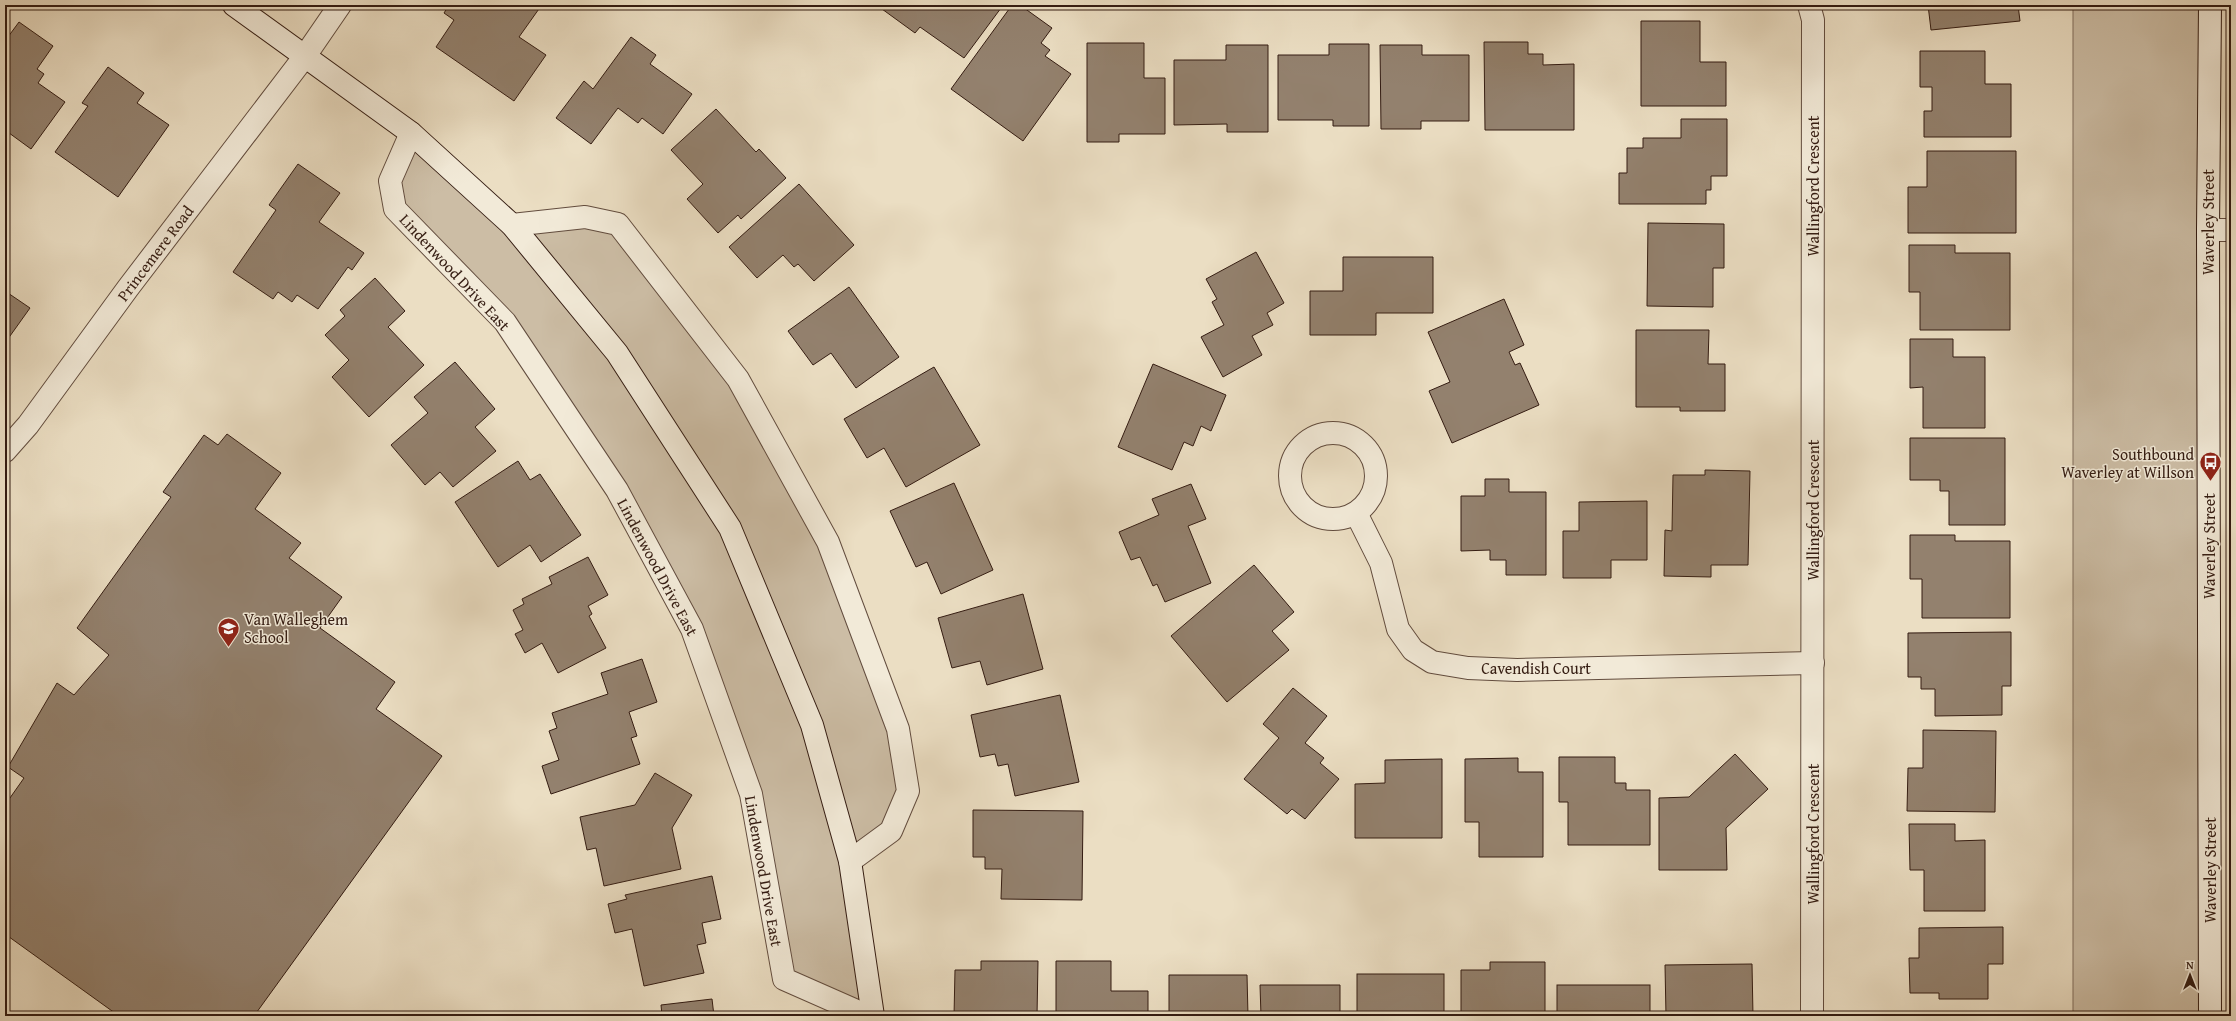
<svg xmlns="http://www.w3.org/2000/svg" width="2236" height="1021" viewBox="0 0 2236 1021" font-family="'Gentium Book Plus',serif">
	<style>
		.green { fill: #ccbda5; stroke: #806c5c }
		.building { fill: #93816e; stroke: #341c12 }
		.lines { fill: none; stroke-linecap: round; stroke-linejoin: round }
		.street-casing { stroke: #624c3e; stroke-width: 24 }
		.secondary-casing { stroke: #341c12; stroke-width: 24 }
		.street { stroke: #f2ead8; stroke-width: 22 }
		.secondary { stroke: #f2ead8; stroke-width: 22 }
		.labels { text-anchor: middle; stroke-width: 3; stroke-linejoin: round; paint-order: stroke }
		.street-label { font-size: 16px; fill: #341c12; stroke: #f2ead8 }
		.poi-label { font-size: 16px; fill: #341c12; stroke: #f2ead8; text-anchor: end }
	</style>
	<rect width="100%" height="100%" fill="#ebdec3"/>
	<filter id="stains"><feTurbulence type="fractalNoise" baseFrequency=".005" numOctaves="4"/><feColorMatrix values="0 0 0 0 .2 0 0 0 0 .09 0 0 0 0 .02 0 0 0 .5 -.17"/></filter>
	<radialGradient id="worn" r=".72"><stop offset=".6" stop-color="#630" stop-opacity="0"/><stop offset="1" stop-color="#630" stop-opacity=".3"/></radialGradient>
	<g class="green">
		<rect x="2073" y="5" width="137" height="1011"/>
		<path d="M 411,133 L 512,225 L 618,224 L 738,379 L 828,542 L 908,791 L 891,831 L 850,862 L 873,1016 L 784,979 L 751,794 L 692,629 L 505,322 L 395,209 Z"/>
	</g>
	<g class="building">
		<path d="M 449,5 L 541,6 L 519,37 L 546,55 L 514,101 L 436,47 L 454,20 L 444,13 Z"/>
		<path d="M 885,5 L 996,5 L 1001,8 L 964,58 L 920,27 L 915,33 L 882,9 Z"/>
		<path d="M 1012,5 L 1020,5 L 1052,28 L 1041,43 L 1050,50 L 1045,56 L 1071,74 L 1023,141 L 951,89 Z"/>
		<path d="M 1928,5 L 2018,5 L 2020,21 L 1931,30 Z"/>
		<path d="M 1641,21 L 1700,21 L 1700,62 L 1726,62 L 1726,106 L 1641,106 Z"/>
		<path d="M 19,22 L 53,46 L 37,69 L 44,74 L 38,83 L 65,102 L 31,149 L 5,130 L 5,41 Z"/>
		<path d="M 631,37 L 656,55 L 650,64 L 692,94 L 663,134 L 642,118 L 638,123 L 618,108 L 591,144 L 556,118 L 584,81 L 593,89 Z"/>
		<path d="M 1484,42 L 1528,42 L 1528,54 L 1543,54 L 1543,65 L 1574,64 L 1574,130 L 1485,130 Z"/>
		<path d="M 1087,43 L 1144,43 L 1144,78 L 1165,78 L 1165,134 L 1119,134 L 1119,142 L 1087,142 Z"/>
		<path d="M 1329,44 L 1369,44 L 1369,126 L 1333,126 L 1333,120 L 1278,120 L 1278,55 L 1329,55 Z"/>
		<path d="M 1226,45 L 1268,45 L 1268,132 L 1227,132 L 1227,124 L 1174,125 L 1174,60 L 1226,60 Z"/>
		<path d="M 1380,45 L 1422,45 L 1422,55 L 1469,55 L 1469,121 L 1421,121 L 1421,129 L 1381,129 Z"/>
		<path d="M 1920,51 L 1985,51 L 1985,84 L 2011,84 L 2011,137 L 1924,137 L 1924,111 L 1932,111 L 1932,87 L 1920,87 Z"/>
		<path d="M 108,67 L 144,93 L 137,103 L 169,125 L 118,197 L 55,152 L 88,106 L 82,103 Z"/>
		<path d="M 716,109 L 756,152 L 759,149 L 786,178 L 741,219 L 738,215 L 718,233 L 687,199 L 703,184 L 671,150 Z"/>
		<path d="M 1681,119 L 1727,119 L 1727,176 L 1711,176 L 1711,190 L 1706,190 L 1706,204 L 1619,204 L 1619,173 L 1627,173 L 1627,148 L 1643,148 L 1643,138 L 1681,138 Z"/>
		<path d="M 1927,151 L 2016,151 L 2016,233 L 1908,233 L 1908,187 L 1927,187 Z"/>
		<path d="M 298,164 L 340,193 L 319,222 L 364,253 L 352,270 L 348,267 L 318,309 L 297,295 L 292,302 L 278,292 L 273,299 L 233,272 L 276,210 L 269,205 Z"/>
		<path d="M 799,184 L 854,245 L 814,281 L 798,264 L 794,267 L 783,255 L 757,278 L 729,247 Z"/>
		<path d="M 1648,223 L 1724,224 L 1724,268 L 1713,268 L 1713,307 L 1647,306 Z"/>
		<path d="M 1909,245 L 1955,245 L 1955,253 L 2010,253 L 2010,330 L 1920,330 L 1920,292 L 1909,292 Z"/>
		<path d="M 1256,252 L 1284,303 L 1267,313 L 1273,325 L 1252,336 L 1262,355 L 1223,377 L 1201,337 L 1224,325 L 1212,302 L 1217,299 L 1206,279 Z"/>
		<path d="M 1343,257 L 1433,257 L 1433,313 L 1376,313 L 1376,335 L 1310,335 L 1310,291 L 1343,291 Z"/>
		<path d="M 375,278 L 405,311 L 388,327 L 424,365 L 369,417 L 332,377 L 349,360 L 325,335 L 345,316 L 340,310 Z"/>
		<path d="M 849,287 L 899,357 L 856,388 L 831,353 L 813,365 L 788,331 Z"/>
		<path d="M 5,291 L 30,308 L 5,343 Z"/>
		<path d="M 1504,299 L 1524,345 L 1509,352 L 1515,365 L 1520,363 L 1539,405 L 1452,443 L 1429,391 L 1450,382 L 1428,332 Z"/>
		<path d="M 1636,330 L 1709,330 L 1708,364 L 1725,364 L 1725,411 L 1680,411 L 1680,407 L 1636,407 Z"/>
		<path d="M 1910,339 L 1953,339 L 1953,357 L 1985,357 L 1985,428 L 1923,428 L 1923,387 L 1910,388 Z"/>
		<path d="M 455,362 L 495,409 L 475,427 L 496,451 L 453,487 L 440,472 L 425,485 L 391,445 L 428,413 L 414,397 Z"/>
		<path d="M 1153,364 L 1226,395 L 1211,431 L 1201,426 L 1193,446 L 1184,442 L 1172,470 L 1118,447 Z"/>
		<path d="M 934,367 L 980,445 L 906,487 L 884,448 L 867,458 L 844,419 Z"/>
		<path d="M 227,434 L 281,473 L 255,509 L 301,543 L 289,558 L 342,597 L 320,628 L 395,682 L 376,709 L 442,756 L 254,1016 L 119,1016 L 5,934 L 5,805 L 24,778 L 8,767 L 57,683 L 74,695 L 109,655 L 77,628 L 171,497 L 163,492 L 204,435 L 218,445 Z"/>
		<path d="M 1910,438 L 2005,438 L 2005,525 L 1949,525 L 1949,491 L 1940,491 L 1940,480 L 1910,480 Z"/>
		<path d="M 518,461 L 530,480 L 540,474 L 581,535 L 541,562 L 530,545 L 498,567 L 455,502 Z"/>
		<path d="M 1705,470 L 1750,471 L 1748,565 L 1711,565 L 1711,577 L 1664,576 L 1665,530 L 1672,531 L 1673,475 L 1705,475 Z"/>
		<path d="M 1485,479 L 1509,479 L 1509,492 L 1546,492 L 1546,575 L 1506,575 L 1506,560 L 1490,560 L 1490,550 L 1461,551 L 1461,496 L 1485,496 Z"/>
		<path d="M 954,483 L 993,570 L 941,594 L 927,562 L 916,567 L 890,511 Z"/>
		<path d="M 1191,484 L 1206,519 L 1188,526 L 1211,583 L 1165,602 L 1157,584 L 1153,586 L 1140,557 L 1131,560 L 1119,532 L 1159,515 L 1152,499 Z"/>
		<path d="M 1647,501 L 1647,560 L 1611,560 L 1611,578 L 1563,578 L 1563,531 L 1579,531 L 1579,502 Z"/>
		<path d="M 1910,535 L 1955,535 L 1955,541 L 2010,541 L 2010,618 L 1922,618 L 1922,579 L 1910,579 Z"/>
		<path d="M 588,557 L 608,595 L 588,606 L 592,614 L 589,616 L 606,648 L 558,673 L 542,643 L 525,653 L 515,634 L 523,630 L 513,610 L 524,604 L 522,599 L 552,584 L 549,577 Z"/>
		<path d="M 1254,565 L 1294,612 L 1272,631 L 1289,650 L 1227,702 L 1171,636 Z"/>
		<path d="M 1023,594 L 1043,669 L 987,685 L 980,661 L 952,668 L 938,618 Z"/>
		<path d="M 2011,632 L 2011,686 L 2002,686 L 2002,715 L 1935,716 L 1935,689 L 1921,689 L 1921,677 L 1908,677 L 1908,633 Z"/>
		<path d="M 642,659 L 657,702 L 629,712 L 637,736 L 631,738 L 640,764 L 551,794 L 542,766 L 559,760 L 549,731 L 557,728 L 552,713 L 608,694 L 601,673 Z"/>
		<path d="M 1293,688 L 1327,716 L 1305,743 L 1324,758 L 1320,763 L 1339,779 L 1305,819 L 1292,809 L 1287,814 L 1244,779 L 1279,738 L 1263,724 Z"/>
		<path d="M 1060,695 L 1079,782 L 1015,796 L 1008,764 L 998,766 L 995,754 L 980,757 L 971,715 Z"/>
		<path d="M 1923,730 L 1996,731 L 1995,812 L 1907,811 L 1908,768 L 1923,768 Z"/>
		<path d="M 1735,754 L 1768,789 L 1726,828 L 1727,870 L 1659,870 L 1659,798 L 1689,797 Z"/>
		<path d="M 1559,757 L 1615,757 L 1615,783 L 1626,783 L 1626,790 L 1650,790 L 1650,845 L 1568,845 L 1568,802 L 1559,802 Z"/>
		<path d="M 1518,758 L 1518,772 L 1543,772 L 1543,857 L 1479,857 L 1479,822 L 1465,822 L 1465,759 Z"/>
		<path d="M 1442,759 L 1442,838 L 1355,838 L 1355,784 L 1385,783 L 1385,760 Z"/>
		<path d="M 655,773 L 692,795 L 672,828 L 681,869 L 604,886 L 596,848 L 587,850 L 580,817 L 635,805 Z"/>
		<path d="M 973,810 L 1083,811 L 1082,900 L 1001,899 L 1002,869 L 985,869 L 985,857 L 973,857 Z"/>
		<path d="M 1909,824 L 1955,824 L 1955,841 L 1985,840 L 1985,911 L 1924,911 L 1924,870 L 1910,870 Z"/>
		<path d="M 712,876 L 721,919 L 702,923 L 706,943 L 697,945 L 704,973 L 644,986 L 632,929 L 615,933 L 608,904 L 627,899 L 625,895 Z"/>
		<path d="M 2003,927 L 2003,964 L 1988,964 L 1988,999 L 1939,999 L 1939,993 L 1910,993 L 1909,958 L 1919,958 L 1919,928 Z"/>
		<path d="M 981,961 L 1038,961 L 1037,1016 L 954,1016 L 955,970 L 981,970 Z"/>
		<path d="M 1056,961 L 1111,961 L 1111,991 L 1148,991 L 1148,1016 L 1056,1016 Z"/>
		<path d="M 1490,962 L 1545,962 L 1545,1016 L 1461,1016 L 1461,970 L 1490,970 Z"/>
		<path d="M 1752,964 L 1753,1016 L 1666,1016 L 1665,965 Z"/>
		<rect x="1357" y="974" width="87" height="42"/>
		<path d="M 1169,975 L 1247,975 L 1248,1016 L 1169,1016 Z"/>
		<path d="M 1260,985 L 1340,985 L 1340,1016 L 1261,1016 Z"/>
		<rect x="1557" y="985" width="93" height="31"/>
		<path d="M 712,999 L 714,1016 L 662,1016 L 661,1005 Z"/>
		<rect x="1918" y="1015" width="100" height="1"/>
	</g>
	<g class="lines">
		<defs>
			<g id="street">
				<path d="M 1809,5 L 1813,20 L 1812,1016"/>
				<path d="M 411,133 L 390,181 L 395,209 L 505,322 L 617,490 L 692,629 L 751,794 L 784,979 L 868,1016"/>
				<path d="M 512,225 L 585,217 L 618,224 L 738,379 L 828,542 L 898,729 L 908,791 L 891,831 L 850,861"/>
				<path d="M 2208,230 L 2231,230"/>
				<circle cx="1333" cy="476" r="43"/>
				<path d="M 5,451 L 28,425 L 128,288 L 305,56 L 340,5"/>
				<path d="M 1356,513 L 1381,563 L 1398,629 L 1413,650 L 1432,662 L 1468,668 L 1517,670 L 1813,663"/>
			</g>
			<g id="secondary">
				<path d="M 234,5 L 411,133 L 512,225 L 617,353 L 730,528 L 812,725 L 850,861 L 873,1016"/>
				<path d="M 2210,5 L 2208,230 L 2210,1016"/>
			</g>
		</defs>
		<use href="#street" class="street-casing"/>
		<use href="#secondary" class="secondary-casing"/>
		<use href="#street" class="street"/>
		<use href="#secondary" class="secondary"/>
	</g>
	<defs>
		<symbol id="bus-pin" viewBox="-11 -11 22 30"><path d="M0 17L-7.5 6A9.5 9.5 0 1 1 7.5 6Z" fill="#8f2418" stroke="#f2ead8"/><path d="M-5-6H5V4H4V6H2V4H-2V6H-4V4H-5ZM-3.5-4V0h7V-4ZM-3.5 1.2v1.5H-2V1.2ZM2 1.2v1.5H3.5V1.2Z" fill="#fff"/></symbol>
		<symbol id="school-pin" viewBox="-11 -11 22 30"><path d="M0 17L-7.5 6A9.5 9.5 0 1 1 7.5 6Z" fill="#8f2418" stroke="#f2ead8"/><path d="M0-5L7-2L0 1L-7-2ZM-4 1L0 2.5L4 1V4Q0 6-4 4Z" fill="#fff"/></symbol>
	</defs>
	<g fill-rule="evenodd">
		<use href="#bus-pin" x="2198" y="450" width="25" height="34"/>
		<use href="#school-pin" x="216" y="616" width="25" height="34"/>
	</g>
	<g class="labels">
		<g class="street-label">
			<text transform="translate(1813 186) rotate(-90)" y="6">Wallingford Crescent</text>
			<text transform="translate(2208 222) rotate(-90)" y="6">Waverley Street</text>
			<text transform="translate(155 253) rotate(-53)" y="6">Princemere Road</text>
			<text transform="translate(455 272) rotate(47)" y="6">Lindenwood Drive East</text>
			<text transform="translate(1813 510) rotate(-90)" y="6">Wallingford Crescent</text>
			<text transform="translate(2209 546) rotate(-90)" y="6">Waverley Street</text>
			<text transform="translate(658 567) rotate(62)" y="6">Lindenwood Drive East</text>
			<text x="1536" y="674">Cavendish Court</text>
			<text transform="translate(1813 834) rotate(-90)" y="6">Wallingford Crescent</text>
			<text transform="translate(2210 870) rotate(-90)" y="6">Waverley Street</text>
			<text transform="translate(764 871) rotate(80)" y="6">Lindenwood Drive East</text>
		</g>
		<g class="poi-label">
			<text x="2194" y="460">Southbound<tspan x="2194" dy="18">Waverley at Willson</tspan></text>
			<text x="244" y="625" text-anchor="start">Van Walleghem<tspan x="244" dy="18">School</tspan></text>
		</g>
	</g>
	<rect width="2236" height="1021" fill="none" stroke="#ebdec3" stroke-width="20"/>
	<rect x="6" y="6" width="2224" height="1009" fill="none" stroke="#341c12" stroke-width="2"/>
	<rect x="10" y="10" width="2216" height="1001" fill="none" stroke="#341c12"/>
	<g transform="translate(2190 975)" stroke="#f2ead8" stroke-width="3" paint-order="stroke">
	<path d="M0-3L7 15L0 10L-7 15Z" fill="#341c12"/>
	<text y="-6" font-size="11" font-weight="bold" text-anchor="middle" fill="#341c12">N</text>
	</g>
	<rect width="100%" height="100%" filter="url(#stains)"/>
	<rect width="100%" height="100%" fill="url(#worn)"/>
</svg>
